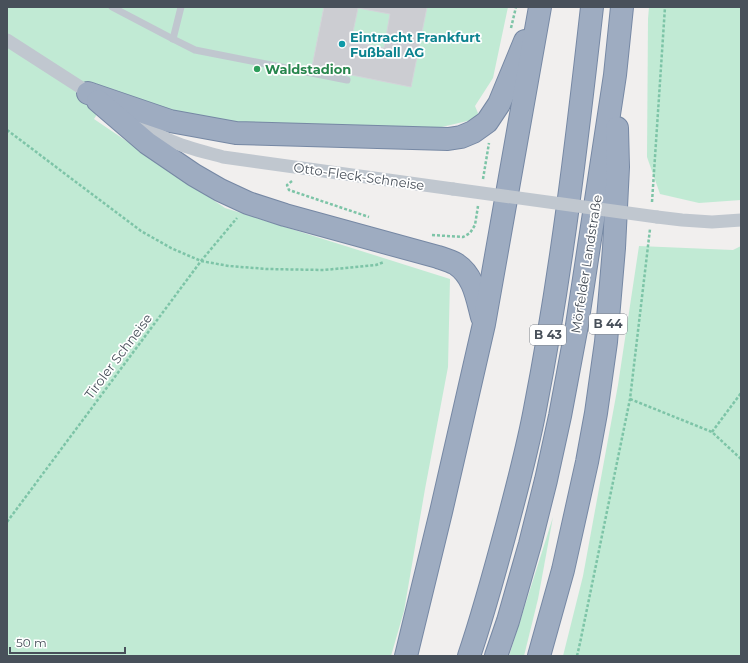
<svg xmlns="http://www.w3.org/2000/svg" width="748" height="663" viewBox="0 0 748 663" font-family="Montserrat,sans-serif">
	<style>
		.green { fill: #c1ead4 }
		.building { fill: #cccdd2; stroke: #d3d4d9; fill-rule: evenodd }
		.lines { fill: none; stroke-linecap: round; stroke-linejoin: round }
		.trunk-casing { stroke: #7688a4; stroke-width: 24 }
		.path { stroke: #7dc4a7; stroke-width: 2.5; stroke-dasharray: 3 2; stroke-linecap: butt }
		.service { stroke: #c0c7cf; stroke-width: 7 }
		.minor { stroke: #c0c7cf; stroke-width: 13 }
		.trunk { stroke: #9eacc1; stroke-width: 22 }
		.minor-bridge { stroke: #c0c7cf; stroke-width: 13 }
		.culture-dot { fill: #0f9aa8; stroke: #fff; stroke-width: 1.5 }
		.leisure-dot { fill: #2e9e5b; stroke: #fff; stroke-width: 1.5 }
		.labels { text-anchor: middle; stroke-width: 3.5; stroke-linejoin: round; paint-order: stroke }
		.shield { fill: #fff; stroke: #7f848c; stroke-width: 1 }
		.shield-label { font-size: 12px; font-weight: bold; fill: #48505a }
		.culture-label { font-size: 13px; font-weight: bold; fill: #0d838f; stroke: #fff; text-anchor: start }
		.leisure-label { font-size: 13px; font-weight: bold; fill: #27864d; stroke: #fff; text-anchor: start }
		.street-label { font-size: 13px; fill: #48505a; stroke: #fff }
	</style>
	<rect width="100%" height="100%" fill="#f1efee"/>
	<g class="green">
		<path d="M 7,7 L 508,7 L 493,78 L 475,106 L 480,118 L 429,130 L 320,124 L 216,123 L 161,111 L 113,89 L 94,119 L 225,208 L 450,279 L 448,367 L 425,489 L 404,611 L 391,656 L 7,656 Z"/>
		<path d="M 649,7 L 741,7 L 741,200 L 699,203 L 660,194 L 647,157 L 648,19 Z"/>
		<path d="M 639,246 L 733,250 L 741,246 L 741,656 L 563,656 L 583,576 L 618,385 Z"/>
		<path d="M 553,517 L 538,599 L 524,656 L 509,656 Z"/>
	</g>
	<path class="building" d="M 324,7 L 427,7 L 411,87 L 312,67 ZM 358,8 L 390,14 L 384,48 L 351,41 Z"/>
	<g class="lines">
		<defs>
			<g id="trunk">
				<path d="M 88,93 L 170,121 L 236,133 L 448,139 L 461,137 L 473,132 L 487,122 L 499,104 L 525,41"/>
				<path d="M 98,101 L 147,143 L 194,175 L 220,190 L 248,203 L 285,215 L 438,257 C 444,259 451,261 456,264 C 474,276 477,298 482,317"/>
				<path d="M 406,656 L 441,512 L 484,324 L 540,7"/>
				<path d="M 469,656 C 484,612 496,567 508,522 C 518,484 528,447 535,409 C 561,276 577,141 592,7"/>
				<path d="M 496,656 L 508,621 L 530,544 L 546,480 L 560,416 L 577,325 L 615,75 L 622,7"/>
				<path d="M 539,656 L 563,570 L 587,462 L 596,413 L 606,342 L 614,248 L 618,167 L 617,128"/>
			</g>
		</defs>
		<use href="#trunk" class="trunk-casing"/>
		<g class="path">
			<path d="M 511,28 L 516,7"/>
			<path d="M 7,130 L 141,231 L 171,248 L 201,261 L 229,266 L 267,269 L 324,270 L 376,265 L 384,262"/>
			<path d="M 483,179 L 489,143"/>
			<path d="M 292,181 L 287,185 L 289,190 L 369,217"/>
			<path d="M 652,202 L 665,7"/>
			<path d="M 432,235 L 463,237 L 470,233 L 475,225 L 478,206"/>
			<path d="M 630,399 L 712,432 L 741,459"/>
			<path d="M 712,432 L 741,393"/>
			<path d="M 7,522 L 201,261 L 237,218"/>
			<path d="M 577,656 L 580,643 L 630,399 L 650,229"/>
		</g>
		<g class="service">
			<path d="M 112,7 L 173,39 L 195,50 L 347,80"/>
			<path d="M 173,39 L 181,7"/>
		</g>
		<g class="minor">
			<path d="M 7,40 L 94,96"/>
			<path d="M 133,120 C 144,127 156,134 169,140 C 186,148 205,152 223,157 L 453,189"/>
			<path d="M 657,217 L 682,220 L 712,222 L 741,220"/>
		</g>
		<use href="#trunk" class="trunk"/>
		<path class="minor-bridge" d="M 453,189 L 657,217"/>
	</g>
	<circle class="culture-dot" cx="342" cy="44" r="4"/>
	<circle class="leisure-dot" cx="257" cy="69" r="4"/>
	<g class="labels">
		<g class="shield">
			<rect x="589" y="314" width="38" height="20" rx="3"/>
			<rect x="530" y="325" width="36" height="20" rx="3"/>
		</g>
		<g class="shield-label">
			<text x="608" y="328">B 44</text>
			<text x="548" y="339">B 43</text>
		</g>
		<g class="culture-label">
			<text x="350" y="42">Eintracht Frankfurt<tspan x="350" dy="15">Fußball AG</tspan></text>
		</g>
		<g class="leisure-label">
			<text x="265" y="74">Waldstadion</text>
		</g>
		<g class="street-label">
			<text transform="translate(359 176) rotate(8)" y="5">Otto-Fleck-Schneise</text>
			<text transform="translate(586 264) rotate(-81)" y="5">Mörfelder Landstraße</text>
			<text transform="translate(118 356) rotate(-53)" y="5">Tiroler Schneise</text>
		</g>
	</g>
	<rect width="748" height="663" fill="none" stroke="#48505a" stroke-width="16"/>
	<path d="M10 647v6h115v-6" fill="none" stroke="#48505a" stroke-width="2"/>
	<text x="16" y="647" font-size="12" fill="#48505a" stroke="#ffffff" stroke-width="3" paint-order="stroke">50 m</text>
</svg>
